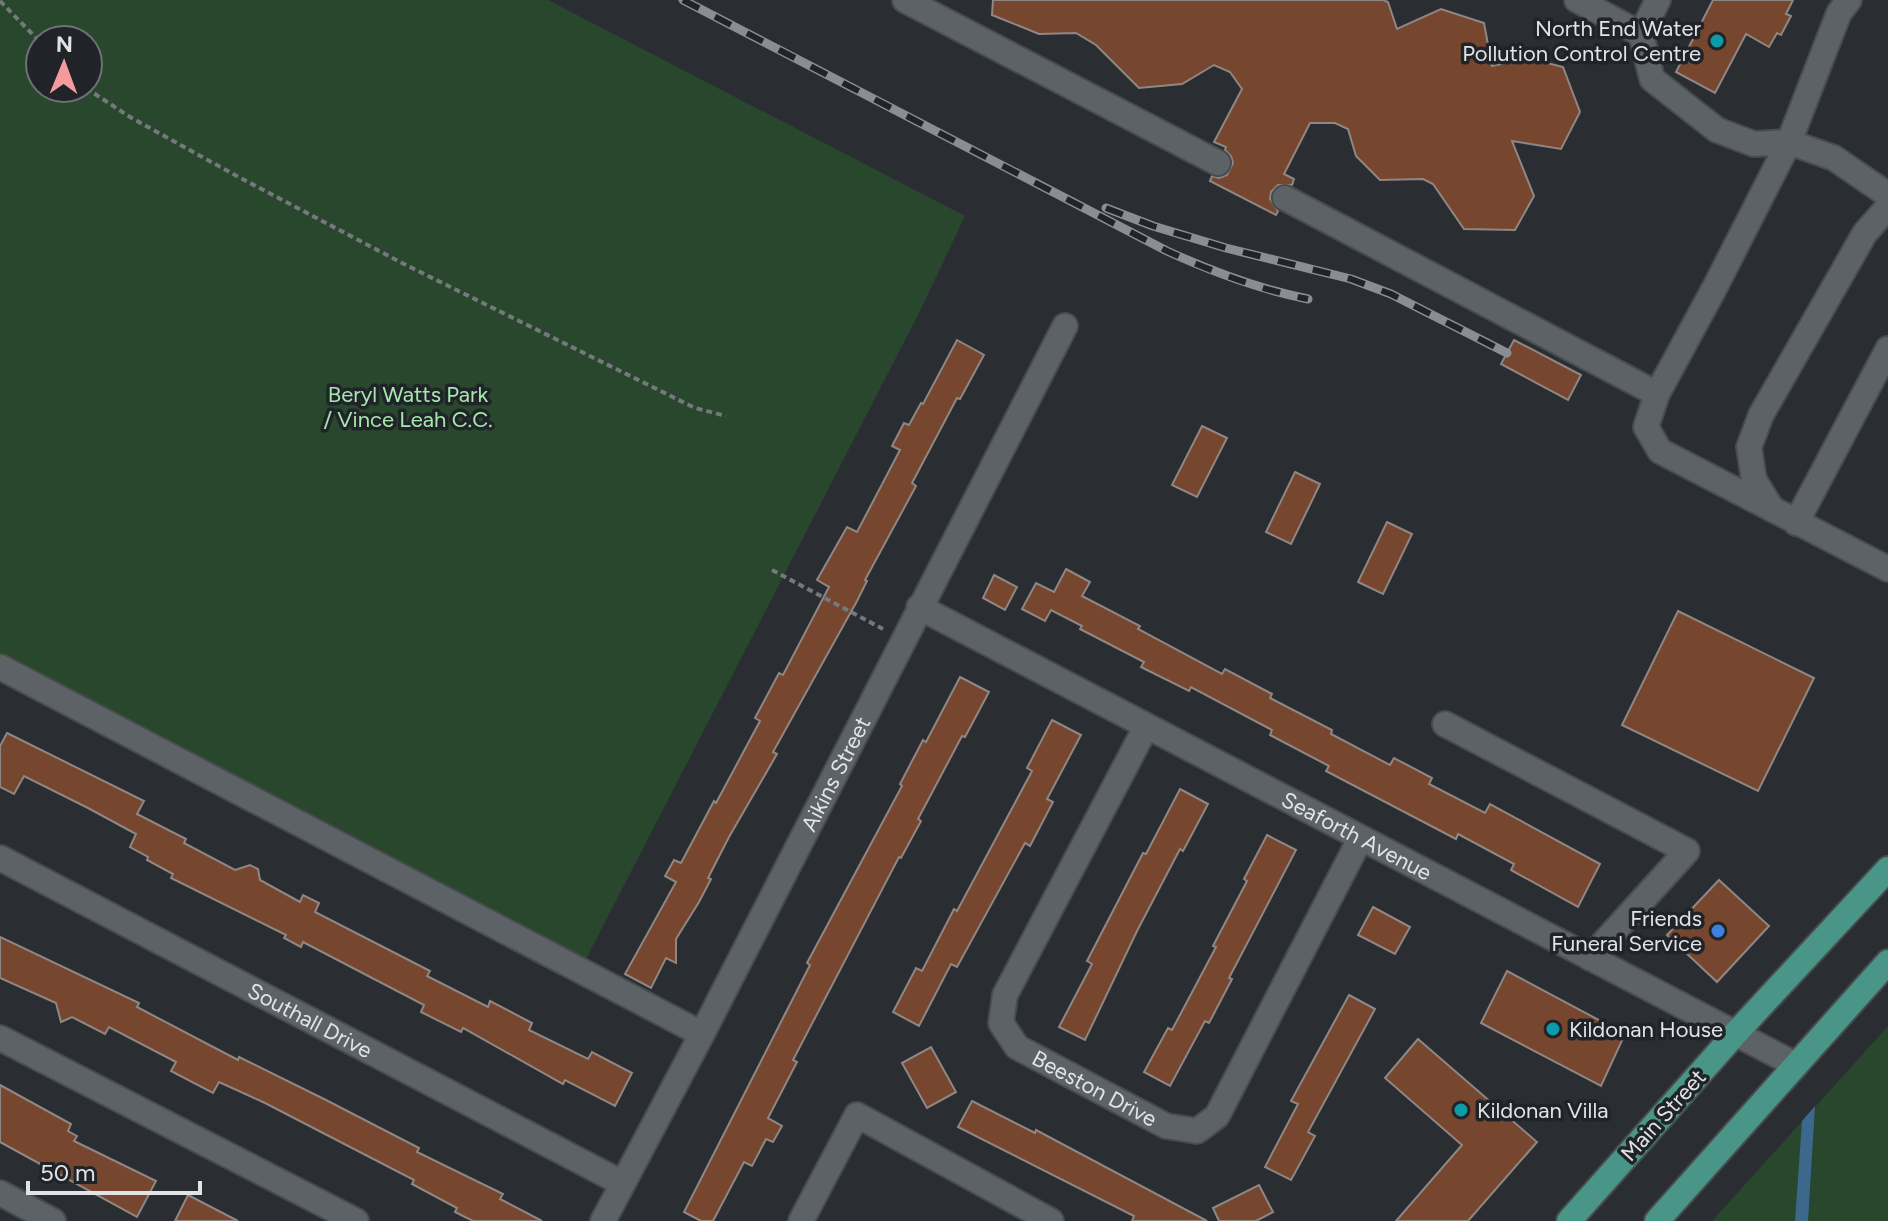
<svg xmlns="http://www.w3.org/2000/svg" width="1888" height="1221" viewBox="0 0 1888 1221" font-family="Figtree,sans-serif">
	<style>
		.green { fill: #28472c; fill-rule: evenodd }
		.water { fill: #3c688c }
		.building { fill: #77462f; stroke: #8f8784; stroke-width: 2 }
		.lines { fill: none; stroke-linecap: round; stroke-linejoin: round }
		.minor-casing { stroke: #484c4f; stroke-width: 28 }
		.major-casing { stroke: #484c4f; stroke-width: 28 }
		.path { stroke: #75797d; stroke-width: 4; stroke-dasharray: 6 4; stroke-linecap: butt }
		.minor { stroke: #5d6267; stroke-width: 24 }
		.major { stroke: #499688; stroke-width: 24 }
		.rail-casing { stroke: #8a8d91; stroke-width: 9 }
		.rail { stroke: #202429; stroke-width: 6; stroke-dasharray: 18; stroke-linecap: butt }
		.culture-dot { fill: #0f9aa8; stroke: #202429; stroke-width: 3 }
		.shop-dot { fill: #3f7fe0; stroke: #202429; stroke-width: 3 }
		.labels { text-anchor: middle; stroke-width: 7; stroke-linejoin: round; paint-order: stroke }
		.poi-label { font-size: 22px; fill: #e1e4e7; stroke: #202429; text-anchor: end }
		.park-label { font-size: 22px; fill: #a5e8ad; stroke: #202429 }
		.street-label { font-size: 22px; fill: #e1e4e7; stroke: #202429 }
	</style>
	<rect width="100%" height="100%" fill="#2a2e33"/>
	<g class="green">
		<path d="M 0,0 L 548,0 L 965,216 L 920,311 L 586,959 L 0,655 ZM 40,40 L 88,40 L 88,88 L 40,88 Z"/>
		<path d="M 1888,1026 L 1888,1221 L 1712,1221 Z"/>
	</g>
	<path class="water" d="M 1815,1106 L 1808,1221 L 1795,1221 L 1802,1121 Z"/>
	<g class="building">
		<path d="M 993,0 L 1383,0 L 1388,2 L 1397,29 L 1441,9 L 1484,23 L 1492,66 L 1528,58 L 1563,67 L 1580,112 L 1561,149 L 1512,141 L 1534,196 L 1515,230 L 1464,229 L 1433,184 L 1423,179 L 1380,180 L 1356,156 L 1348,129 L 1335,123 L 1310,123 L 1284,174 L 1294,179 L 1292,185 L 1278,185 L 1271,192 L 1270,199 L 1278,211 L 1276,215 L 1210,181 L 1212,176 L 1219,178 L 1227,175 L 1233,163 L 1231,156 L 1225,150 L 1226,147 L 1214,142 L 1242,89 L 1230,72 L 1214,65 L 1182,84 L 1139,88 L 1096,45 L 1076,33 L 1039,34 L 992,15 Z"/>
		<path d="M 1713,0 L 1793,0 L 1786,14 L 1791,16 L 1781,35 L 1777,33 L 1769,47 L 1746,34 L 1715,93 L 1676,72 Z"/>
		<path d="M 957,340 L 984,355 L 960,399 L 957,398 L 912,483 L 916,486 L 865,580 L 867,581 L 857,601 L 773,752 L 777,754 L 729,837 L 708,878 L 711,879 L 699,902 L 676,939 L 676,963 L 666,958 L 651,988 L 625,974 L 676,882 L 665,876 L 674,860 L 681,863 L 714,801 L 716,803 L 760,721 L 755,718 L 779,673 L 783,675 L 829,587 L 817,580 L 847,527 L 857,532 L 900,450 L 892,446 L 904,423 L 909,425 L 921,403 L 923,404 Z"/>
		<path d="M 1514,340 L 1581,375 L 1568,400 L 1501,364 Z"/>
		<path d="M 1202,426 L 1227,438 L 1197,497 L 1172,485 Z"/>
		<path d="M 1295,472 L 1320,484 L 1291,544 L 1266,532 Z"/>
		<path d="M 1387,522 L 1412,534 L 1383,594 L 1358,582 Z"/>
		<path d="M 1066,569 L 1090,582 L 1082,596 L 1140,626 L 1138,629 L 1222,674 L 1225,669 L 1272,694 L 1270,698 L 1332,730 L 1331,734 L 1390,765 L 1394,758 L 1432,778 L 1429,784 L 1485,813 L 1490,804 L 1600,864 L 1578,907 L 1511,870 L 1514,864 L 1458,834 L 1456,839 L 1326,771 L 1329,766 L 1270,735 L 1272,730 L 1191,687 L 1189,691 L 1141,667 L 1144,662 L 1080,629 L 1082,626 L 1051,610 L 1045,621 L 1022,609 L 1036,583 L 1054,592 Z"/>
		<path d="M 994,575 L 1017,587 L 1005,610 L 983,598 Z"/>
		<path d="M 1678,611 L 1814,678 L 1758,791 L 1622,725 Z"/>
		<path d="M 960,677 L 989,692 L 965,737 L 962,736 L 918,819 L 921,821 L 901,858 L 899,857 L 793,1060 L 797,1062 L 768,1118 L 782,1126 L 773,1142 L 766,1139 L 752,1166 L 744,1162 L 713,1221 L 701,1221 L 684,1212 L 810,965 L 807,963 L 902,786 L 900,784 L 923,740 L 926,742 Z"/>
		<path d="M 1052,720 L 1081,735 L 1047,799 L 1053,802 L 1030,846 L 1025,843 L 957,967 L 951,964 L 919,1026 L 893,1012 L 916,968 L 922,971 L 954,909 L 957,911 L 1032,771 L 1027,768 Z"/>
		<path d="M 7,733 L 144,801 L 137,814 L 186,839 L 184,843 L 235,870 L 250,865 L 258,869 L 260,880 L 300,902 L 303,895 L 319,903 L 315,912 L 430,971 L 427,976 L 488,1007 L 490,1001 L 532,1023 L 529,1030 L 588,1059 L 592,1052 L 632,1073 L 615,1106 L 565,1080 L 563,1084 L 463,1028 L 461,1032 L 421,1012 L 424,1005 L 303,942 L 301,947 L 284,938 L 286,935 L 171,878 L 173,874 L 147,860 L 148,857 L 130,847 L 136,834 L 88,808 L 24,776 L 14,794 L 0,787 L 0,746 Z"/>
		<path d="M 1180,789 L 1208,804 L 1183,851 L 1180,849 L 1137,931 L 1085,1040 L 1059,1027 L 1092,964 L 1087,961 L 1143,853 L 1146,854 Z"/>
		<path d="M 1267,835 L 1296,850 L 1229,978 L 1232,979 L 1209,1023 L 1205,1021 L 1170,1086 L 1144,1072 L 1168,1028 L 1172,1030 L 1216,947 L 1213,946 L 1247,881 L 1244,879 Z"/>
		<path d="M 1719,880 L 1769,926 L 1717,982 L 1667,935 Z"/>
		<path d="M 1373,907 L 1410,927 L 1395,954 L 1358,935 Z"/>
		<path d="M 0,937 L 139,1003 L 137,1007 L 238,1060 L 239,1057 L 326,1100 L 419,1148 L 417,1152 L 503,1194 L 500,1199 L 542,1221 L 473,1221 L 455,1212 L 457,1208 L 412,1184 L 414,1180 L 265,1103 L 219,1082 L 213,1093 L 171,1071 L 176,1062 L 109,1027 L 105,1034 L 72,1017 L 61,1022 L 56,1003 L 0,978 Z"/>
		<path d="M 1507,971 L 1625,1034 L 1601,1086 L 1481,1023 Z"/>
		<path d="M 1349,995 L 1375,1009 L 1308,1132 L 1315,1136 L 1291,1180 L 1265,1167 L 1298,1104 L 1291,1101 Z"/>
		<path d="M 1418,1039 L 1537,1142 L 1468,1221 L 1396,1221 L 1462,1145 L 1385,1078 Z"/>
		<path d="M 931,1047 L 956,1092 L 927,1108 L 902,1063 Z"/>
		<path d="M 0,1085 L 71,1124 L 68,1131 L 77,1136 L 74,1141 L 156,1181 L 137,1217 L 0,1142 Z"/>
		<path d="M 972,1101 L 1035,1133 L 1036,1130 L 1207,1221 L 1132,1221 L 1134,1216 L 958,1127 Z"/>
		<path d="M 1259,1185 L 1273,1212 L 1256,1221 L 1219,1221 L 1213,1208 Z"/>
		<path d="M 188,1195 L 238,1221 L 175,1221 Z"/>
	</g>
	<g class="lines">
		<defs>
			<g id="minor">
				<path d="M 905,0 L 1218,163"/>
				<path d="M 1577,0 L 1641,34"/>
				<path d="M 1658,0 L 1641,34 L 1652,79 L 1717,130 L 1754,144 L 1789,142 L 1714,289 L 1657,394 L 1646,427 L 1660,451 L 1888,569"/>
				<path d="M 1849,0 L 1839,13 L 1789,142 L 1834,158 L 1888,195"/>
				<path d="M 1285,198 L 1657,394"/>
				<path d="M 1772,509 L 1754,480 L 1749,447 L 1761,415 L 1865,233 L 1888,207"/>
				<path d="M 1796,523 L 1888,349"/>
				<path id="s1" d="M 919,607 L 1796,1065"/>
				<path d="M 0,667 L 702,1034"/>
				<path d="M 1445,724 L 1687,851 L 1590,958"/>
				<path id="s2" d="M 1146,727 L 1005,995 L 1001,1023 L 1017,1047 L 1166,1126 L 1197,1131 L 1217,1116 L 1360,839"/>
				<path id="s3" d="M 0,858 L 622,1183"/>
				<path d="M 0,1038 L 356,1221"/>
				<path d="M 0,1193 L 53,1221"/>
				<path id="s4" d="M 603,1221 L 702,1034 L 1065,326"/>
				<path d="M 801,1221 L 857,1115 L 1051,1221"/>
			</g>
			<g id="major">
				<path d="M 1569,1221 L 1735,1034 L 1888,869"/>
				<path d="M 1657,1221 L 1888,962"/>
			</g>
		</defs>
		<use href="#minor" class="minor-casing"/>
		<use href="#major" class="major-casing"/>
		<g class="path">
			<path d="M 0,1 L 40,42"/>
			<path d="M 86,88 L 130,117 L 233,174 L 402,263 L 695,408 L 726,416"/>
			<path d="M 772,570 L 883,629"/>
		</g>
		<use href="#minor" class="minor"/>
		<use href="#major" class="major"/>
		<defs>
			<g id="rail">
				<path d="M 683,0 L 1167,251 C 1213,272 1258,289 1308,299"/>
				<path d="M 1106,208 L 1153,226 L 1226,248 L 1351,279 L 1391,294 L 1507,353"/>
			</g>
		</defs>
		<use href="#rail" class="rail-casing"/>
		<use href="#rail" class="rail"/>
	</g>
	<g class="culture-dot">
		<circle cx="1717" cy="41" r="8"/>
		<circle cx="1553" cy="1029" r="8"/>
		<circle cx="1461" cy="1110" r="8"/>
	</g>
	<circle class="shop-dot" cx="1718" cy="931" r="8"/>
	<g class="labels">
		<g class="poi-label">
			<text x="1701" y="36">North End Water<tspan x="1701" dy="25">Pollution Control Centre</tspan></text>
			<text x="1702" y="926">Friends<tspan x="1702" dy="25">Funeral Service</tspan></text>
			<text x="1569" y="1037" text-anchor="start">Kildonan House</text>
			<text x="1477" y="1118" text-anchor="start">Kildonan Villa</text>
		</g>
		<g class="park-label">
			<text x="408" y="402">Beryl Watts Park<tspan x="408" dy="25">/ Vince Leah C.C.</tspan></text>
		</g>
		<g class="street-label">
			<text dy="8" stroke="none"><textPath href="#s4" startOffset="504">Aikins Street</textPath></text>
			<text dy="8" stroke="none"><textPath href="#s1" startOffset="494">Seaforth Avenue</textPath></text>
			<text dy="8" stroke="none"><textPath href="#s3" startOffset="350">Southall Drive</textPath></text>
			<text dy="8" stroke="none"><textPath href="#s2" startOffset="448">Beeston Drive</textPath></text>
			<text transform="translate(1663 1115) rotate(-48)" y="8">Main Street</text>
		</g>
	</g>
	<g transform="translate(64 64) rotate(1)"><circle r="38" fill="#202429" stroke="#6d7175" stroke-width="2"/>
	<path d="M0-6L14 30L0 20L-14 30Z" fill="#f59b9e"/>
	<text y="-12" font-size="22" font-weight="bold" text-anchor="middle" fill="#e1e4e7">N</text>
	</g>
	<path d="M28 1181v12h172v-12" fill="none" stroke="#e1e4e7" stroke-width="4"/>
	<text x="40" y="1181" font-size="24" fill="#e1e4e7" stroke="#202429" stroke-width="6" paint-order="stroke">50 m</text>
</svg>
